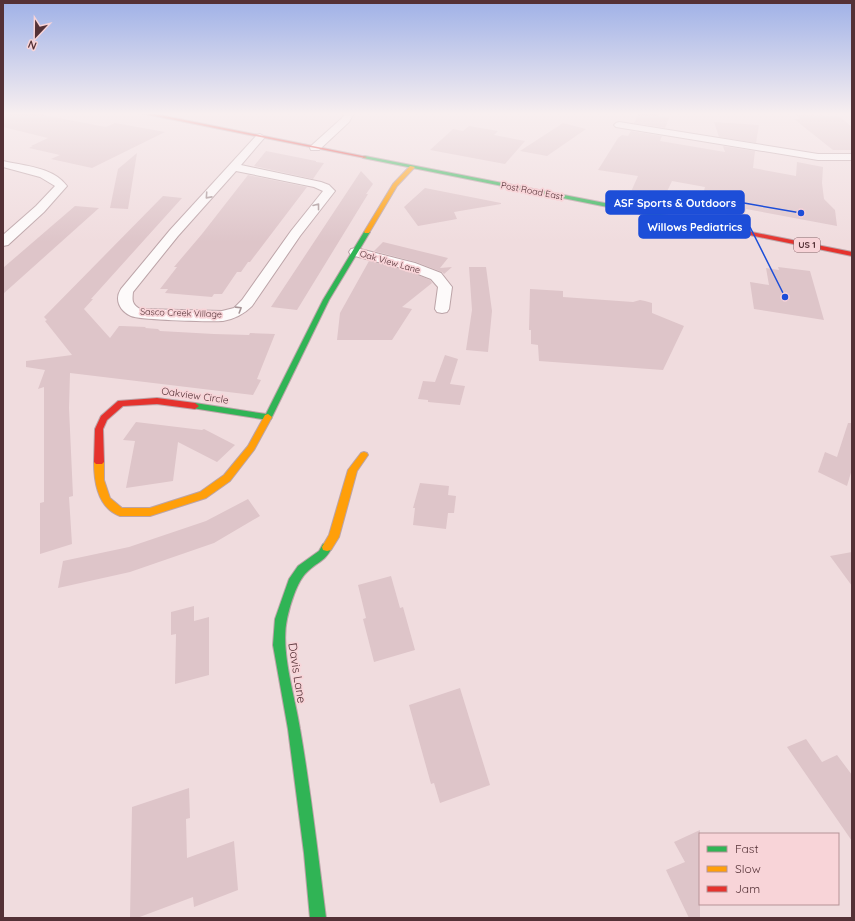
<svg xmlns="http://www.w3.org/2000/svg" width="855" height="921" viewBox="0 0 855 921" font-family="Quicksand,sans-serif">
	<style>
		.building { fill: #dec5c9 }
		.lines { fill: none; stroke-linecap: round; stroke-linejoin: round }
		.street-casing { stroke: #bca4a8; stroke-width: 2 }
		.fast-casing { stroke: #bca4a8; stroke-width: 2 }
		.slow-casing { stroke: #bca4a8; stroke-width: 2 }
		.jam-casing { stroke: #bca4a8; stroke-width: 2 }
		.street { fill: #fdfafa; fill-rule: evenodd }
		.fast { fill: #30b455; fill-rule: evenodd }
		.slow { fill: #ff9f0a; fill-rule: evenodd }
		.jam { fill: #e5322d; fill-rule: evenodd }
		.oneway { stroke: #a89698 }
		.labels { text-anchor: middle; stroke-width: 3.5; stroke-linejoin: round; paint-order: stroke }
		.far-street-label { font-size: 9px; fill: #543136; stroke: #f8d4d8 }
		.shield { fill: #f8d4d8; stroke: #856267; stroke-width: 1 }
		.shield-label { font-size: 9px; font-weight: bold; fill: #543136 }
		.street-label { font-size: 10px; fill: #543136; stroke: #f8d4d8 }
		.near-street-label { font-size: 12px; fill: #543136; stroke: #f8d4d8 }
		.leader { fill: none; stroke: #1d4ed8; stroke-width: 1.5 }
		.callout-dot { fill: #1d4ed8; stroke: #f8d4d8; stroke-width: 1.5 }
		.callout { fill: #1d4ed8; stroke: #1d4ed8; stroke-width: 1.5 }
		.callout-label { font-size: 11px; text-anchor: middle; font-weight: bold; fill: #fff }
	</style>
	<rect width="100%" height="100%" fill="#f0dcde"/>
	<g class="building">
		<path d="M 3,113 L 33,113 L 106,127 L 115,123 L 165,132 L 92,168 L 51,159 L 60,155 L 29,148 L 33,146 L 31,146 L 48,138 L 3,127 Z"/>
		<path d="M 639,113 L 659,113 L 658,116 L 669,118 L 665,128 L 634,123 Z"/>
		<path d="M 796,115 L 835,116 L 840,117 L 852,127 L 852,150 L 833,150 L 794,119 L 800,119 Z"/>
		<path d="M 714,122 L 759,125 L 756,143 L 719,137 Z"/>
		<path d="M 563,123 L 586,129 L 547,156 L 520,151 Z"/>
		<path d="M 469,126 L 498,131 L 494,135 L 525,141 L 505,164 L 430,150 L 453,129 L 463,131 Z"/>
		<path d="M 631,131 L 662,136 L 660,141 L 725,152 L 723,146 L 755,151 L 753,168 L 796,176 L 797,162 L 823,167 L 822,183 L 824,199 L 835,210 L 837,226 L 746,209 L 744,218 L 699,209 L 705,187 L 672,181 L 663,200 L 630,194 L 638,176 L 598,170 L 618,138 L 622,135 L 628,136 Z"/>
		<path d="M 266,151 L 316,161 L 316,162 L 324,163 L 313,179 L 254,166 Z"/>
		<path d="M 137,153 L 128,209 L 110,208 L 118,169 Z"/>
		<path d="M 361,171 L 373,184 L 366,194 L 368,194 L 297,310 L 271,307 Z"/>
		<path d="M 248,175 L 307,187 L 250,262 L 248,262 L 241,272 L 237,272 L 222,294 L 214,294 L 212,297 L 165,293 L 168,289 L 160,289 L 177,267 L 174,267 L 202,234 Z"/>
		<path d="M 425,188 L 501,203 L 501,204 L 454,212 L 457,219 L 418,226 L 404,207 Z"/>
		<path d="M 163,196 L 182,198 L 91,299 L 93,299 L 84,309 L 110,338 L 119,326 L 122,326 L 146,327 L 145,328 L 158,329 L 160,331 L 214,334 L 249,335 L 250,333 L 275,334 L 257,379 L 261,380 L 253,395 L 70,373 L 69,408 L 73,496 L 69,497 L 72,544 L 40,554 L 40,503 L 44,502 L 44,387 L 38,389 L 45,370 L 26,367 L 26,361 L 72,355 L 45,321 L 47,320 L 44,317 Z"/>
		<path d="M 75,206 L 99,208 L 3,294 L 3,268 Z"/>
		<path d="M 383,242 L 448,258 L 440,268 L 452,267 L 444,274 L 442,272 L 416,262 L 374,251 Z"/>
		<path d="M 369,261 L 405,270 L 430,280 L 432,283 L 402,307 L 412,309 L 392,340 L 337,340 L 340,313 Z"/>
		<path d="M 469,267 L 486,267 L 492,311 L 488,352 L 466,350 L 472,310 Z"/>
		<path d="M 778,267 L 810,271 L 824,320 L 754,309 L 750,282 L 769,285 L 766,268 L 779,270 Z"/>
		<path d="M 530,289 L 563,291 L 563,297 L 633,302 L 640,300 L 645,301 L 652,303 L 652,313 L 684,326 L 663,370 L 539,361 L 538,345 L 531,344 L 531,330 L 529,330 Z"/>
		<path d="M 445,355 L 458,359 L 450,384 L 465,386 L 460,405 L 428,402 L 428,400 L 418,399 L 423,381 L 435,382 Z"/>
		<path d="M 136,422 L 202,430 L 204,429 L 235,445 L 217,462 L 178,442 L 173,481 L 126,488 L 135,441 L 123,440 Z"/>
		<path d="M 848,423 L 852,423 L 852,469 L 847,486 L 818,472 L 825,452 L 837,457 Z"/>
		<path d="M 420,483 L 449,486 L 448,495 L 456,496 L 454,513 L 448,513 L 446,529 L 413,525 L 415,508 L 413,508 Z"/>
		<path d="M 248,499 L 260,516 L 214,543 L 130,572 L 58,588 L 63,561 L 129,547 L 206,521 Z"/>
		<path d="M 852,552 L 852,586 L 830,556 Z"/>
		<path d="M 391,576 L 400,608 L 403,607 L 415,650 L 374,662 L 363,619 L 366,618 L 358,585 Z"/>
		<path d="M 194,606 L 194,621 L 209,617 L 209,675 L 175,684 L 176,634 L 171,635 L 171,612 Z"/>
		<path d="M 460,688 L 490,785 L 440,803 L 434,783 L 431,784 L 409,705 Z"/>
		<path d="M 806,739 L 822,762 L 837,755 L 852,775 L 852,841 L 787,747 Z"/>
		<path d="M 189,788 L 190,818 L 186,819 L 187,858 L 234,841 L 238,890 L 194,907 L 193,897 L 137,918 L 130,918 L 132,807 Z"/>
		<path d="M 700,830 L 700,918 L 689,918 L 666,870 L 685,862 L 674,842 Z"/>
	</g>
	<g class="lines">
		<defs>
			<g id="street">
				<path d="M 345,113 L 354,113 L 349,122 L 319,150 L 311,150 L 310,148 L 311,146 L 342,118 Z"/>
				<path d="M 619,122 L 818,154 L 852,154 L 852,160 L 818,160 L 616,127 L 614,125 L 616,123 Z"/>
				<path d="M 260,134 L 265,137 L 241,165 L 321,182 L 329,185 L 335,191 L 300,236 L 252,306 C 244,314 234,319 223,321 C 211,322 140,320 131,316 C 120,311 114,300 121,289 L 170,230 L 257,135 ZM 236,171 L 314,187 L 323,191 L 291,231 L 242,300 L 234,308 L 222,311 L 140,309 C 132,304 132,301 133,292 L 178,236 Z"/>
				<path d="M 3,161 C 24,166 53,167 67,186 L 44,212 L 8,245 L 3,246 L 3,235 L 36,206 L 55,186 L 40,177 L 3,167 Z"/>
				<path d="M 356,248 L 415,263 L 441,273 L 452,287 L 449,309 L 447,312 L 442,313 L 437,312 L 435,309 L 438,287 L 431,279 L 405,269 L 351,255 L 349,252 L 351,249 Z"/>
			</g>
			<g id="fast">
				<path d="M 365,156 L 737,229 L 740,231 L 737,233 L 363,158 L 363,156 Z"/>
				<path d="M 367,230 L 370,232 L 329,300 L 271,419 L 268,420 L 192,408 L 191,406 L 195,403 L 266,414 L 323,300 L 364,232 Z"/>
				<path d="M 327,543 L 331,544 L 332,547 C 326,561 317,562 307,572 C 297,581 290,605 287,619 C 280,651 295,696 300,729 C 311,792 318,855 326,918 L 310,918 L 304,853 L 288,729 L 273,645 L 275,619 L 289,579 L 298,566 L 319,551 L 323,544 Z"/>
			</g>
			<g id="slow">
				<path d="M 410,166 L 415,167 L 397,186 L 369,233 L 365,233 L 364,232 L 393,184 Z"/>
				<path d="M 268,414 L 272,417 L 254,450 L 230,481 L 206,498 L 150,516 L 120,516 C 98,508 94,482 94,462 L 96,460 L 102,460 L 104,462 L 104,480 L 110,498 L 122,508 L 150,508 L 200,492 L 224,475 L 248,446 L 265,415 Z"/>
				<path d="M 364,452 L 367,453 L 368,455 L 357,471 L 339,537 L 331,550 L 327,551 L 323,550 L 322,547 L 329,535 L 348,470 L 361,453 Z"/>
			</g>
			<g id="jam">
				<path d="M 140,113 L 150,113 L 367,157 L 365,158 Z"/>
				<path d="M 737,229 L 852,252 L 852,256 L 735,232 L 735,230 Z"/>
				<path d="M 157,398 L 195,403 L 199,406 L 195,409 L 157,404 L 123,406 L 107,420 L 103,429 L 104,462 L 102,464 L 96,464 L 94,462 L 95,429 L 101,416 L 118,401 Z"/>
			</g>
		</defs>
		<use href="#street" class="street-casing"/>
		<use href="#fast" class="fast-casing"/>
		<use href="#slow" class="slow-casing"/>
		<use href="#jam" class="jam-casing"/>
		<use href="#street" class="street"/>
		<use href="#fast" class="fast"/>
		<use href="#slow" class="slow"/>
		<use href="#jam" class="jam"/>
	</g>
	<defs><path id="oneway-chevron" d="M-2-3.5L2.5 0L-2 3.5" fill="none" stroke-width="1.6" stroke-linecap="round" stroke-linejoin="round"/></defs>
	<g class="oneway">
		<use href="#oneway-chevron" transform="translate(208 196) rotate(132)"/>
		<use href="#oneway-chevron" transform="translate(317 206) rotate(-52)"/>
		<use href="#oneway-chevron" transform="translate(239 309) rotate(-32)"/>
	</g>
	<linearGradient id="sky" x2="0" y2="1"><stop stop-color="#9fb1e7"/><stop offset="0.47" stop-color="#f8eff0"/><stop offset="1" stop-color="#f8eff0" stop-opacity="0"/></linearGradient>
	<rect width="855" height="242" fill="url(#sky)"/>
	<g class="labels">
		<g class="far-street-label">
			<text transform="translate(532 191) rotate(11)" y="3">Post Road East</text>
			<text transform="translate(390 262) rotate(16)" y="3">Oak View Lane</text>
			<text transform="translate(181 313) rotate(2)" y="3">Sasco Creek Village</text>
		</g>
		<rect class="shield" x="794" y="238" width="26" height="14" rx="3"/>
		<g class="shield-label">
			<text x="807" y="248">US 1</text>
		</g>
		<g class="street-label">
			<text transform="translate(195 395) rotate(8)" y="4">Oakview Circle</text>
		</g>
		<g class="near-street-label">
			<text transform="translate(297 673) rotate(81)" y="4">Davis Lane</text>
		</g>
	</g>
	<path class="leader" d="M801 213L744 203M785 297L750 227"/>
	<g class="callout-dot">
		<circle cx="801" cy="213" r="4"/>
		<circle cx="785" cy="297" r="4"/>
	</g>
	<g class="callout">
		<rect x="606" y="191" width="138" height="23" rx="4"/>
		<rect x="639" y="215" width="111" height="23" rx="4"/>
	</g>
	<g class="callout-label">
		<text x="675" y="207">ASF Sports &amp; Outdoors</text>
		<text x="695" y="231">Willows Pediatrics</text>
	</g>
	<rect width="855" height="921" fill="none" stroke="#543136" stroke-width="8"/>
	<rect x="699" y="833" width="140" height="72" fill="#f8d4d8" stroke="#b69397"/>
	<rect x="707" y="846" width="20" height="6" fill="#30b455" stroke="#b69397"/>
	<text x="735" y="853" font-size="12" fill="#543136">Fast</text>
	<rect x="707" y="866" width="20" height="6" fill="#ff9f0a" stroke="#b69397"/>
	<text x="735" y="873" font-size="12" fill="#543136">Slow</text>
	<rect x="707" y="886" width="20" height="6" fill="#e5322d" stroke="#b69397"/>
	<text x="735" y="893" font-size="12" fill="#543136">Jam</text>
	<g transform="translate(36 36) rotate(202)" stroke="#f8d4d8" stroke-width="3" paint-order="stroke">
	<path d="M0-3L7 15L0 10L-7 15Z" fill="#543136"/>
	<text y="-6" font-size="11" font-weight="bold" text-anchor="middle" fill="#543136">N</text>
	</g>
</svg>
